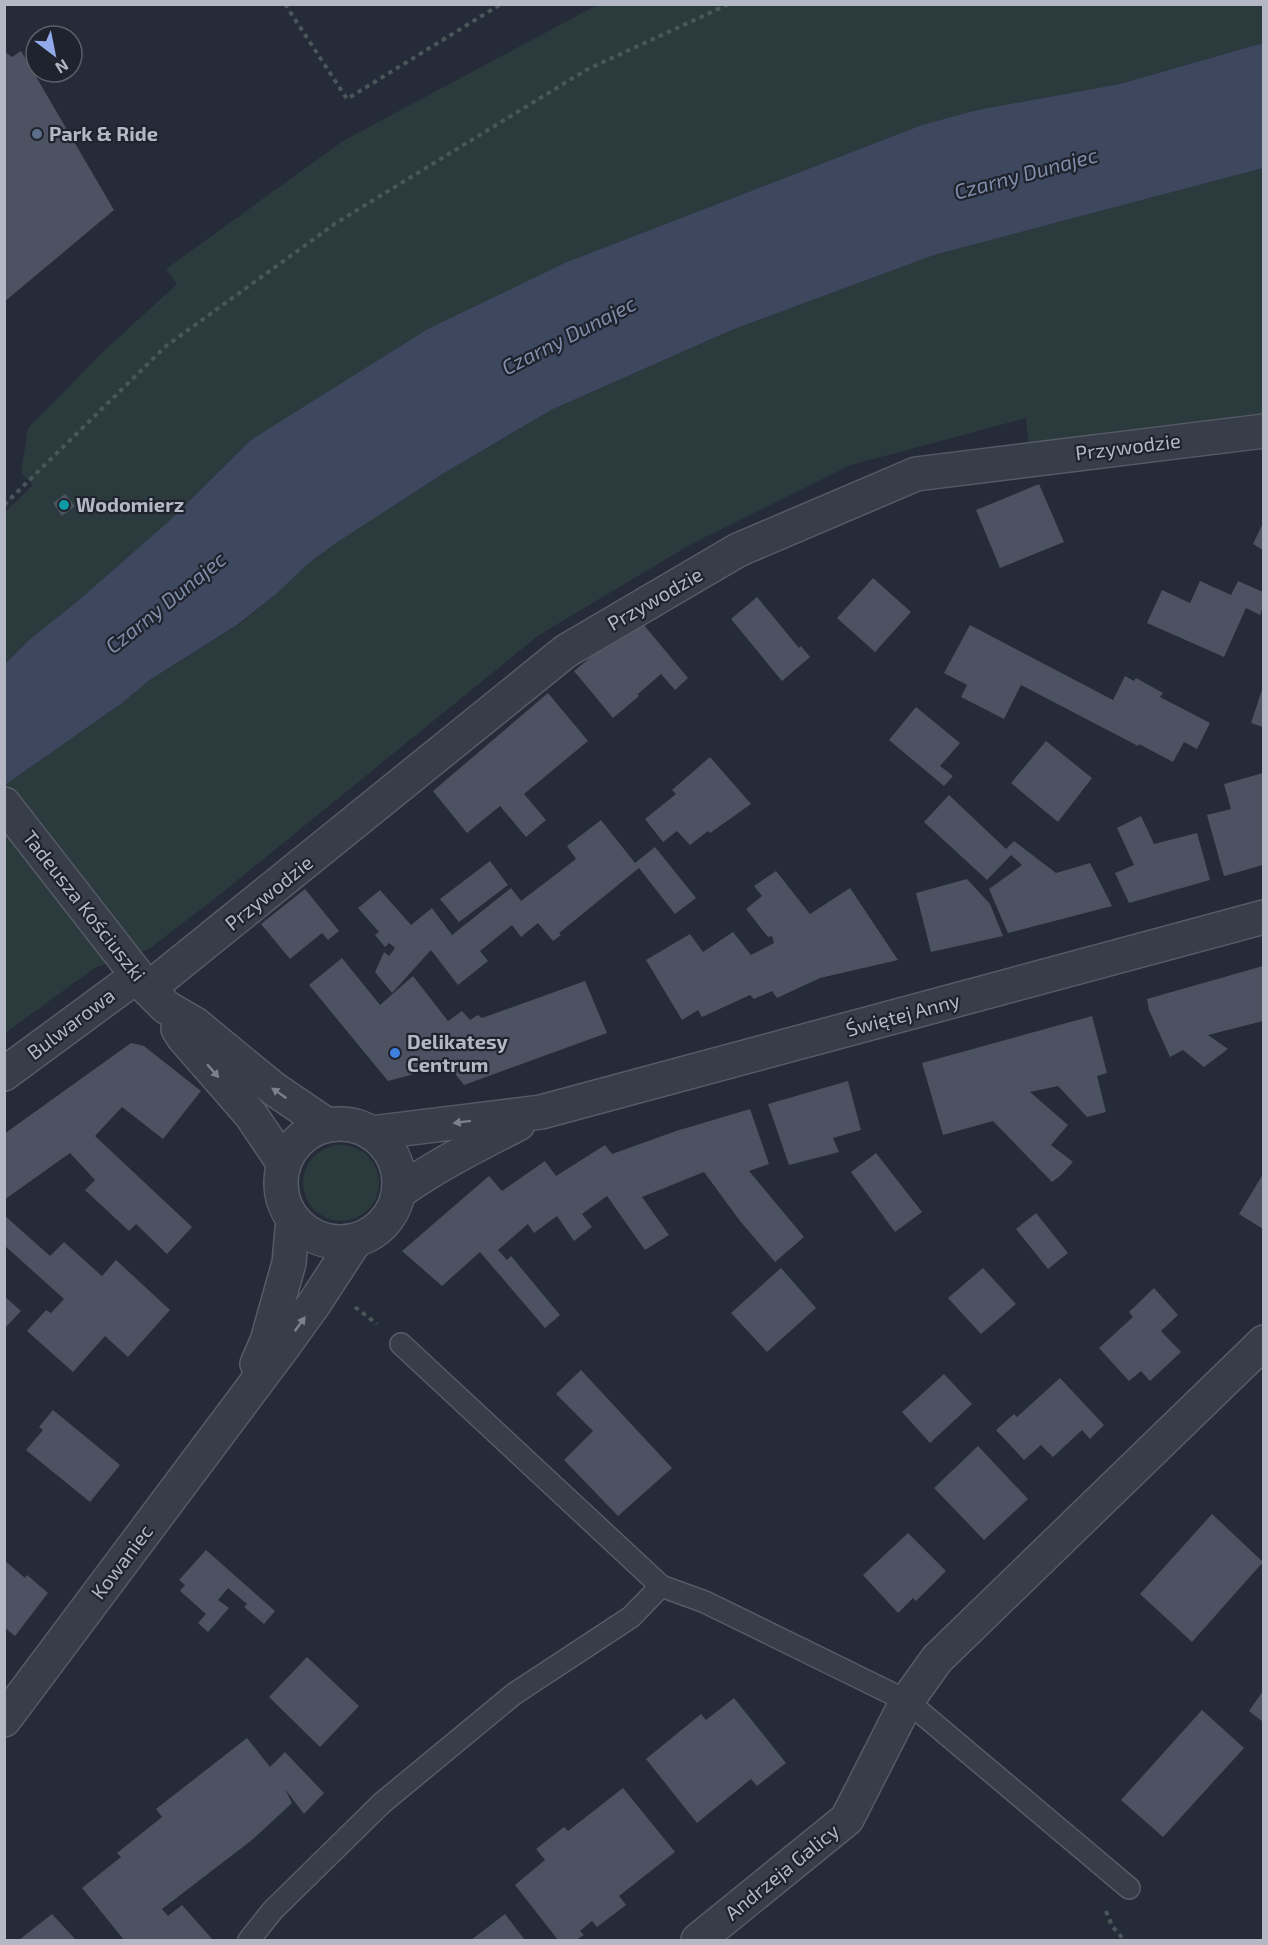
<svg xmlns="http://www.w3.org/2000/svg" width="1268" height="1945" viewBox="0 0 1268 1945" font-family="'Exo 2',sans-serif">
	<style>
		.green { fill: #2b3b3d }
		.water { fill: #3d485f }
		.building { fill: #4c5261 }
		.lines { fill: none; stroke-linecap: round; stroke-linejoin: round }
		.service-casing { stroke: #565b66; stroke-width: 24 }
		.minor-casing { stroke: #565b66; stroke-width: 36 }
		.tertiary-casing { stroke: #565b66; stroke-width: 36 }
		.path { stroke: #49565a; stroke-width: 4; stroke-dasharray: 4.5 4.5; stroke-linecap: butt }
		.service { stroke: #383e49; stroke-width: 21 }
		.minor { stroke: #383e49; stroke-width: 33 }
		.tertiary { stroke: #383e49; stroke-width: 33 }
		.oneway { fill: #7c818d }
		.service-dot { fill: #5c6f8a; stroke: #1e232d; stroke-width: 2 }
		.culture-dot { fill: #0f9aa8; stroke: #1e232d; stroke-width: 2 }
		.shop-dot { fill: #3f7fe0; stroke: #1e232d; stroke-width: 2 }
		.labels { text-anchor: middle; stroke-width: 4.5; stroke-linejoin: round; paint-order: stroke }
		.poi-label { font-size: 20px; font-weight: bold; fill: #b4b8c4; stroke: #1e232d; text-anchor: start }
		.street-label { font-size: 20px; fill: #b4b8c4; stroke: #1e232d }
		.water-label { font-size: 21px; font-style: italic; fill: #7f8da9; stroke: #1e232d }
	</style>
	<rect width="100%" height="100%" fill="#252b38"/>
	<g class="green">
		<path d="M 597,5 L 1263,5 L 1263,43 L 1120,84 L 977,110 L 922,125 L 567,262 L 251,440 L 169,521 L 79,600 L 29,640 L 5,664 L 5,512 L 33,485 L 21,473 L 28,428 L 105,350 L 177,284 L 166,269 L 343,141 Z"/>
		<path d="M 1263,168 L 1263,419 L 1029,449 L 1026,418 L 851,465 L 693,543 L 539,635 L 218,896 L 149,949 L 96,967 L 5,1033 L 5,785 L 122,703 L 148,681 L 238,625 L 275,595 L 310,562 L 336,543 L 444,473 L 551,410 L 734,329 L 934,255 Z"/>
		<circle cx="341" cy="1183" r="38"/>
	</g>
	<path class="water" d="M 1263,43 L 1263,168 L 934,255 L 734,329 L 551,410 L 444,473 L 336,543 L 310,562 L 275,595 L 237,625 L 148,681 L 122,703 L 5,785 L 5,664 L 29,640 L 79,600 L 169,521 L 251,440 L 428,329 L 567,262 L 922,125 L 977,110 L 1120,84 Z"/>
	<g class="building">
		<path d="M 4,51 L 12,57 L 21,51 L 114,210 L 4,302 Z"/>
		<path d="M 1039,484 L 1064,542 L 1000,568 L 976,510 Z"/>
		<path d="M 65,494 L 75,506 L 62,516 L 53,503 Z"/>
		<path d="M 1263,523 L 1263,550 L 1253,544 Z"/>
		<path d="M 873,578 L 911,612 L 875,652 L 837,618 Z"/>
		<path d="M 1200,581 L 1231,595 L 1238,581 L 1263,592 L 1263,606 L 1260,615 L 1246,608 L 1224,657 L 1147,623 L 1162,590 L 1190,603 Z"/>
		<path d="M 757,597 L 799,648 L 801,646 L 810,657 L 782,681 L 731,619 Z"/>
		<path d="M 638,618 L 688,678 L 675,690 L 661,674 L 638,694 L 639,696 L 613,718 L 574,671 Z"/>
		<path d="M 970,625 L 1113,700 L 1125,676 L 1134,681 L 1136,678 L 1163,693 L 1160,697 L 1210,723 L 1197,749 L 1184,742 L 1173,762 L 1139,744 L 1138,746 L 1021,685 L 1004,719 L 961,697 L 967,685 L 944,673 Z"/>
		<path d="M 1263,687 L 1263,727 L 1251,723 Z"/>
		<path d="M 548,693 L 588,741 L 524,794 L 546,820 L 526,837 L 500,806 L 467,833 L 433,791 Z"/>
		<path d="M 916,707 L 960,743 L 940,766 L 953,776 L 944,786 L 889,740 Z"/>
		<path d="M 1046,741 L 1092,778 L 1058,822 L 1011,783 Z"/>
		<path d="M 710,757 L 751,804 L 710,833 L 708,831 L 690,845 L 677,831 L 663,842 L 645,819 L 676,794 L 672,790 Z"/>
		<path d="M 1263,773 L 1263,865 L 1224,876 L 1207,815 L 1231,809 L 1224,784 Z"/>
		<path d="M 949,795 L 1006,849 L 1014,841 L 1056,873 L 1090,863 L 1112,906 L 1008,933 L 989,889 L 1022,865 L 1011,855 L 987,880 L 924,822 Z"/>
		<path d="M 1141,816 L 1154,844 L 1197,833 L 1210,880 L 1129,903 L 1115,873 L 1134,865 L 1117,828 Z"/>
		<path d="M 601,820 L 635,863 L 655,847 L 696,898 L 675,914 L 639,868 L 559,933 L 561,935 L 553,941 L 538,923 L 521,937 L 512,925 L 480,951 L 488,961 L 458,985 L 431,950 L 392,993 L 375,972 L 384,952 L 389,956 L 395,948 L 389,943 L 385,947 L 375,935 L 379,932 L 358,908 L 380,890 L 411,925 L 432,908 L 452,935 L 511,888 L 521,901 L 576,859 L 567,846 Z"/>
		<path d="M 490,861 L 508,885 L 459,922 L 440,899 Z"/>
		<path d="M 776,871 L 810,914 L 850,888 L 898,960 L 820,978 L 777,998 L 772,991 L 754,999 L 750,995 L 702,1017 L 698,1010 L 682,1020 L 646,960 L 690,934 L 703,952 L 733,932 L 751,955 L 774,943 L 772,936 L 768,937 L 746,909 L 762,896 L 754,886 Z"/>
		<path d="M 967,879 L 990,904 L 1003,936 L 931,952 L 916,893 Z"/>
		<path d="M 305,889 L 339,931 L 328,940 L 322,933 L 290,959 L 261,924 Z"/>
		<path d="M 342,958 L 380,1005 L 413,976 L 448,1021 L 462,1011 L 470,1020 L 478,1015 L 482,1018 L 585,981 L 607,1033 L 464,1085 L 448,1065 L 388,1081 L 309,985 Z"/>
		<path d="M 1263,966 L 1263,1021 L 1208,1035 L 1228,1049 L 1204,1067 L 1183,1050 L 1170,1057 L 1149,1010 L 1147,999 Z"/>
		<path d="M 1092,1016 L 1107,1073 L 1097,1076 L 1106,1112 L 1087,1117 L 1058,1086 L 1030,1092 L 1068,1125 L 1051,1145 L 1073,1162 L 1060,1176 L 1052,1182 L 993,1121 L 943,1135 L 922,1063 Z"/>
		<path d="M 131,1043 L 144,1046 L 201,1091 L 163,1139 L 122,1107 L 95,1136 L 192,1227 L 167,1254 L 136,1224 L 129,1231 L 85,1190 L 95,1180 L 70,1153 L 4,1200 L 4,1134 Z"/>
		<path d="M 848,1081 L 861,1130 L 833,1138 L 839,1152 L 789,1165 L 768,1104 Z"/>
		<path d="M 750,1109 L 769,1164 L 749,1171 L 804,1237 L 775,1262 L 740,1221 L 704,1172 L 642,1197 L 669,1235 L 645,1250 L 607,1196 L 582,1214 L 592,1227 L 574,1241 L 557,1216 L 534,1233 L 528,1224 L 498,1250 L 507,1260 L 511,1256 L 560,1315 L 545,1328 L 480,1252 L 442,1286 L 402,1251 L 489,1176 L 502,1191 L 545,1161 L 556,1176 L 605,1145 L 612,1154 L 676,1131 Z"/>
		<path d="M 876,1153 L 922,1212 L 895,1232 L 851,1172 Z"/>
		<path d="M 1263,1174 L 1263,1229 L 1239,1214 Z"/>
		<path d="M 1036,1213 L 1068,1253 L 1048,1269 L 1016,1229 Z"/>
		<path d="M 4,1215 L 50,1256 L 64,1242 L 102,1276 L 116,1260 L 170,1310 L 128,1357 L 105,1336 L 73,1372 L 27,1331 L 46,1310 L 51,1313 L 64,1299 L 4,1245 Z"/>
		<path d="M 781,1268 L 816,1308 L 767,1352 L 731,1313 Z"/>
		<path d="M 983,1268 L 1016,1304 L 981,1334 L 948,1298 Z"/>
		<path d="M 1154,1288 L 1178,1315 L 1161,1331 L 1181,1352 L 1150,1381 L 1141,1371 L 1129,1381 L 1099,1348 L 1133,1317 L 1129,1312 Z"/>
		<path d="M 4,1296 L 21,1311 L 4,1329 Z"/>
		<path d="M 581,1370 L 672,1468 L 618,1516 L 564,1460 L 593,1431 L 556,1394 Z"/>
		<path d="M 944,1374 L 972,1404 L 930,1443 L 902,1412 Z"/>
		<path d="M 1060,1378 L 1104,1425 L 1090,1439 L 1082,1430 L 1053,1457 L 1041,1445 L 1024,1460 L 996,1430 L 1014,1414 L 1017,1417 Z"/>
		<path d="M 53,1410 L 120,1465 L 90,1502 L 26,1450 L 43,1430 L 39,1427 Z"/>
		<path d="M 978,1446 L 1028,1499 L 984,1540 L 934,1488 Z"/>
		<path d="M 1212,1514 L 1263,1562 L 1192,1642 L 1140,1594 Z"/>
		<path d="M 908,1533 L 946,1571 L 916,1601 L 913,1598 L 898,1613 L 863,1575 Z"/>
		<path d="M 206,1550 L 275,1611 L 264,1624 L 244,1607 L 247,1604 L 228,1588 L 218,1600 L 229,1608 L 208,1632 L 198,1623 L 206,1614 L 180,1591 L 185,1585 L 179,1580 Z"/>
		<path d="M 4,1560 L 25,1578 L 27,1575 L 48,1593 L 15,1636 L 4,1627 Z"/>
		<path d="M 307,1657 L 359,1706 L 320,1747 L 269,1697 Z"/>
		<path d="M 1263,1691 L 1263,1722 L 1249,1711 Z"/>
		<path d="M 734,1698 L 786,1763 L 757,1786 L 751,1779 L 697,1823 L 646,1759 L 701,1714 L 706,1720 Z"/>
		<path d="M 1202,1710 L 1244,1748 L 1163,1837 L 1121,1800 Z"/>
		<path d="M 247,1738 L 270,1767 L 285,1752 L 324,1793 L 304,1814 L 285,1789 L 292,1803 L 252,1840 L 162,1909 L 168,1916 L 182,1905 L 213,1940 L 124,1940 L 82,1888 L 121,1857 L 117,1853 L 162,1817 L 156,1809 Z"/>
		<path d="M 623,1788 L 675,1852 L 619,1896 L 626,1905 L 597,1927 L 592,1921 L 580,1931 L 584,1935 L 576,1940 L 558,1940 L 515,1885 L 545,1860 L 536,1849 L 564,1827 L 568,1831 Z"/>
		<path d="M 52,1914 L 76,1940 L 19,1940 Z"/>
		<path d="M 505,1914 L 525,1940 L 471,1940 L 475,1937 Z"/>
	</g>
	<g class="lines">
		<defs>
			<g id="service">
				<path d="M 401,1344 L 661,1586 L 705,1602 L 907,1701 L 1129,1888"/>
				<path d="M 249,1940 L 273,1910 L 382,1803 L 514,1694 L 631,1617 L 661,1586"/>
			</g>
			<g id="minor">
				<path d="M 148,989 L 566,651 L 738,550 L 916,474 L 1264,431"/>
				<path d="M 4,1074 L 137,976"/>
				<path d="M 698,1940 L 847,1819 L 907,1701 L 937,1659 L 1264,1342"/>
			</g>
			<g id="tertiary">
				<path d="M 4,804 L 148,989 L 166,1007 L 195,1024 L 274,1089 L 327,1125"/>
				<path d="M 178,1029 L 183,1037 L 251,1115 L 284,1164"/>
				<circle cx="340" cy="1183" r="59"/>
				<path d="M 371,1133 L 541,1112 L 1264,917"/>
				<path d="M 399,1192 C 437,1165 477,1145 518,1124"/>
				<path d="M 257,1364 L 267,1341 L 289,1263 L 293,1219"/>
				<path d="M 4,1720 L 283,1347 L 314,1304 L 355,1241"/>
			</g>
		</defs>
		<use href="#service" class="service-casing"/>
		<use href="#minor" class="minor-casing"/>
		<use href="#tertiary" class="tertiary-casing"/>
		<g class="path">
			<path d="M 285,4 L 347,99 L 501,4"/>
			<path d="M 4,505 L 166,346 L 336,223 L 586,70 L 729,4"/>
			<path d="M 355,1307 L 377,1324"/>
			<path d="M 1106,1911 L 1112,1926 L 1124,1940"/>
		</g>
		<use href="#service" class="service"/>
		<use href="#minor" class="minor"/>
		<use href="#tertiary" class="tertiary"/>
	</g>
	<defs><path id="oneway-solid" d="M-6-.8H1V-3.2L6.5 0L1 3.2V.8H-6Z" transform="scale(1.5)"/></defs>
	<g class="oneway">
		<use href="#oneway-solid" transform="translate(213 1071) rotate(49)"/>
		<use href="#oneway-solid" transform="translate(279 1093) rotate(-145)"/>
		<use href="#oneway-solid" transform="translate(462 1122) rotate(173)"/>
		<use href="#oneway-solid" transform="translate(300 1324) rotate(-54)"/>
	</g>
	<circle class="service-dot" cx="37" cy="134" r="6"/>
	<circle class="culture-dot" cx="64" cy="505" r="6"/>
	<circle class="shop-dot" cx="395" cy="1053" r="6"/>
	<g class="labels">
		<g class="poi-label">
			<text x="49" y="141">Park &amp; Ride</text>
			<text x="76" y="512">Wodomierz</text>
			<text x="407" y="1049">Delikatesy<tspan x="407" dy="23">Centrum</tspan></text>
		</g>
		<g class="street-label">
			<text transform="translate(1128 447) rotate(-7)" y="7">Przywodzie</text>
			<text transform="translate(655 599) rotate(-30)" y="7">Przywodzie</text>
			<text transform="translate(269 893) rotate(-39)" y="7">Przywodzie</text>
			<text transform="translate(84 906) rotate(52)" y="7">Tadeusza Kościuszki</text>
			<text transform="translate(903 1015) rotate(-15)" y="7">Świętej Anny</text>
			<text transform="translate(71 1024) rotate(-37)" y="7">Bulwarowa</text>
			<text transform="translate(122 1562) rotate(-53)" y="7">Kowaniec</text>
			<text transform="translate(782 1872) rotate(-39)" y="7">Andrzeja Galicy</text>
		</g>
		<g class="water-label">
			<text transform="translate(1026 174) rotate(-15)" y="7">Czarny Dunajec</text>
			<text transform="translate(569 336) rotate(-27)" y="7">Czarny Dunajec</text>
			<text transform="translate(166 603) rotate(-39)" y="7">Czarny Dunajec</text>
		</g>
	</g>
	<rect width="1268" height="1945" fill="none" stroke="#b4b8c4" stroke-width="12"/>
	<g transform="translate(54 54) rotate(148)"><circle r="28" fill="#1e232d" stroke="#5a5f69" stroke-width="1.5"/>
	<path d="M0-4.5L10 22L0 15L-10 22Z" fill="#92aceb"/>
	<text y="-9" font-size="16" font-weight="bold" text-anchor="middle" fill="#b4b8c4">N</text>
	</g>
</svg>
